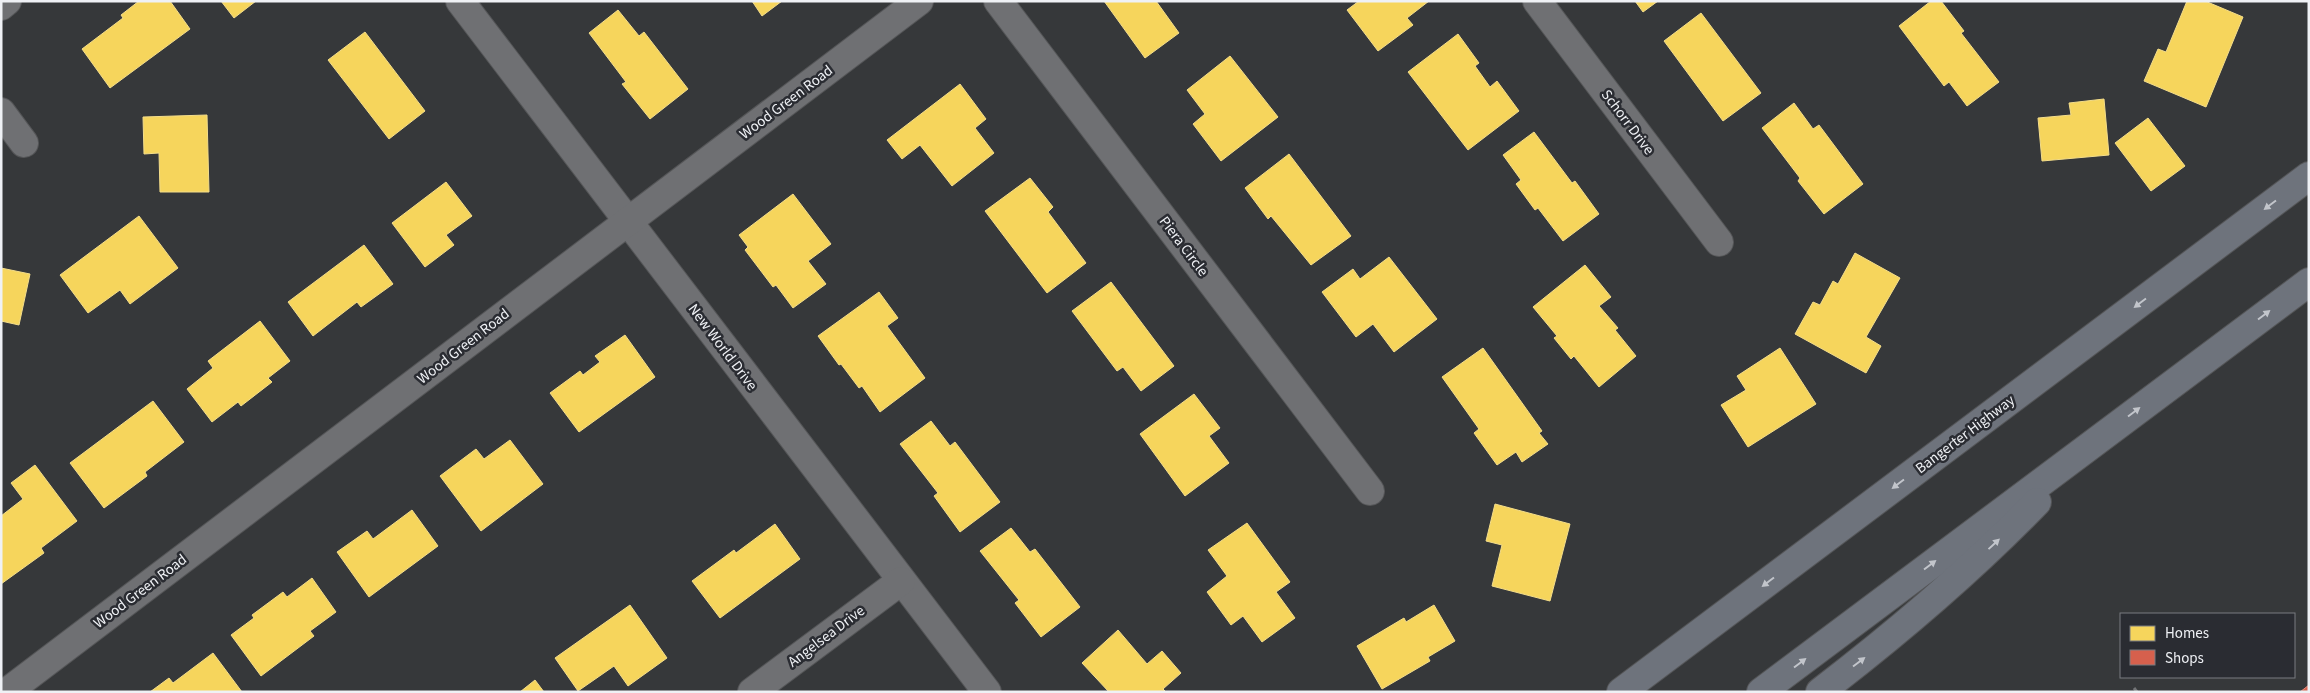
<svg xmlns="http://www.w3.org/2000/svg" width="2310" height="693" viewBox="0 0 2310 693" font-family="'Source Sans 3',sans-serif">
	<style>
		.homes { fill: #f6d55c; stroke: #f4dd8a }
		.shops { fill: #d6604d; stroke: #de8c7f }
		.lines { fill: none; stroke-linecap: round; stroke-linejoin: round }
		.minor-casing { stroke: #555658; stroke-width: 30 }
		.highway-casing { stroke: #555658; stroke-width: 30 }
		.path { stroke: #727476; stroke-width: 3; stroke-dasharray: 5 2.5; stroke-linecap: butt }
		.minor { stroke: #6f7073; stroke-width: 28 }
		.highway { stroke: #6e737c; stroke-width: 28 }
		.oneway { fill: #c2c5cb }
		.labels { text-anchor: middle; stroke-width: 5; stroke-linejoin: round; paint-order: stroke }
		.street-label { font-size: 15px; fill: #eff1f5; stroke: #2a2c32 }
	</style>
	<rect width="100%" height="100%" fill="#36383a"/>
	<g class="homes">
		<path d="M 139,1 L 170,1 L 190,29 L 110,88 L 82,49 L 123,18 L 121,15 Z"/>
		<path d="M 221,1 L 256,1 L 234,18 Z"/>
		<path d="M 752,1 L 782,1 L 762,16 Z"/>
		<path d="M 1104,1 L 1156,1 L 1179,33 L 1145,58 Z"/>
		<path d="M 1359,1 L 1429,1 L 1407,18 L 1413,25 L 1378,51 L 1347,10 Z"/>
		<path d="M 1635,1 L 1658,1 L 1643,12 Z"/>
		<path d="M 1931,1 L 1941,1 L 1964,31 L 1961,33 L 1999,82 L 1967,106 L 1949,82 L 1944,86 L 1899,26 Z"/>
		<path d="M 2187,1 L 2205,1 L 2243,17 L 2206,107 L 2144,81 L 2158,49 L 2166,52 Z"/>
		<path d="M 618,10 L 639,36 L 644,32 L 688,89 L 650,119 L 622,84 L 626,82 L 589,33 Z"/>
		<path d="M 1701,13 L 1761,93 L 1723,121 L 1664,41 Z"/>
		<path d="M 365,32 L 425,111 L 389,139 L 328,60 Z"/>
		<path d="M 1458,34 L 1479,63 L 1475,66 L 1490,87 L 1497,81 L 1519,111 L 1468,150 L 1408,72 Z"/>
		<path d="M 1230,56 L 1278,117 L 1221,161 L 1193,124 L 1205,114 L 1187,90 Z"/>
		<path d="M 960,84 L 986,119 L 975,128 L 994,153 L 952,186 L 920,145 L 902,159 L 887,140 Z"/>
		<path d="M 2104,99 L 2109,155 L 2042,161 L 2038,118 L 2071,115 L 2069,103 Z"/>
		<path d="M 1794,103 L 1813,129 L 1819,125 L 1863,184 L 1824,214 L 1798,181 L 1800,178 L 1762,128 Z"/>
		<path d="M 207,115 L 209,192 L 160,192 L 159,153 L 144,154 L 143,117 Z"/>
		<path d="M 2148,118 L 2185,166 L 2151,191 L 2115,143 Z"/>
		<path d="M 1534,132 L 1572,183 L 1575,181 L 1599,214 L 1563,241 L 1538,208 L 1535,210 L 1516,184 L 1521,180 L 1503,155 Z"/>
		<path d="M 1289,154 L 1351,236 L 1311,265 L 1271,216 L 1268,219 L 1245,188 Z"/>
		<path d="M 1030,178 L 1053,207 L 1048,212 L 1086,263 L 1047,293 L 985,211 Z"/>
		<path d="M 446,182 L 472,216 L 446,235 L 454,245 L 425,267 L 392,223 Z"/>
		<path d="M 793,194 L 831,244 L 808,261 L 826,284 L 793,308 L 776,285 L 773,287 L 745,250 L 748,247 L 739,235 Z"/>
		<path d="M 139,216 L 178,268 L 130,304 L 120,290 L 88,313 L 60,275 Z"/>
		<path d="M 364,245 L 393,284 L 361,307 L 357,302 L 313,336 L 288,302 Z"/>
		<path d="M 1855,253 L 1900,278 L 1866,337 L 1881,346 L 1866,373 L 1795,334 L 1813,302 L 1820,305 L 1833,281 L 1838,284 Z"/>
		<path d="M 1389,257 L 1437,319 L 1394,352 L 1373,324 L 1356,337 L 1322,292 L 1353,269 L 1360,279 Z"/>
		<path d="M 1585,265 L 1611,297 L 1599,306 L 1618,328 L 1615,330 L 1636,356 L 1599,387 L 1574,356 L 1571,359 L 1554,338 L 1557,336 L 1533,307 Z"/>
		<path d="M 1,268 L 30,274 L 19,325 L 1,321 Z"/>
		<path d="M 1111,282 L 1174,366 L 1141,391 L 1123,367 L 1117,371 L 1072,311 Z"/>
		<path d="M 879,292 L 898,318 L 887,326 L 925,378 L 880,412 L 862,386 L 859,388 L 841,364 L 839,365 L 818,336 Z"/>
		<path d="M 260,321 L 290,361 L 268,378 L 272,382 L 241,406 L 238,402 L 212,422 L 187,389 L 213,368 L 208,361 Z"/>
		<path d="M 625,335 L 655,377 L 579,432 L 550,393 L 580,371 L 583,375 L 600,362 L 595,356 Z"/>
		<path d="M 1483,348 L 1542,431 L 1539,433 L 1548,444 L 1522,462 L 1516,452 L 1497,465 L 1474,433 L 1479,429 L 1442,377 Z"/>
		<path d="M 1780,348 L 1816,404 L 1748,447 L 1721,405 L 1746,390 L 1737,376 Z"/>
		<path d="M 1194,394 L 1220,428 L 1209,436 L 1229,463 L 1185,496 L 1140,434 Z"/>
		<path d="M 153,401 L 184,442 L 145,472 L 147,476 L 104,508 L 70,463 Z"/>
		<path d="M 931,421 L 950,446 L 955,442 L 1000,502 L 960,532 L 934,496 L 938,493 L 900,444 Z"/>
		<path d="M 510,440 L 543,484 L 481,531 L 440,476 L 476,449 L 484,459 Z"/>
		<path d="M 35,465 L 77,521 L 41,548 L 44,553 L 1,584 L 1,516 L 23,499 L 11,483 Z"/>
		<path d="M 1495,504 L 1570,524 L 1550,601 L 1492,586 L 1502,545 L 1486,541 Z"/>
		<path d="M 412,510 L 438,546 L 369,597 L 337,552 L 367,531 L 373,539 Z"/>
		<path d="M 1247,523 L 1290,582 L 1276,592 L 1295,618 L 1262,642 L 1243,616 L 1231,625 L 1207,592 L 1227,576 L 1208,550 Z"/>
		<path d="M 775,524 L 800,559 L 720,618 L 692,581 L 734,550 L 736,553 Z"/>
		<path d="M 1011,528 L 1030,552 L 1035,549 L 1080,607 L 1041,637 L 1015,603 L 1019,600 L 980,551 Z"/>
		<path d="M 312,578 L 336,612 L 310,631 L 314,636 L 261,676 L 231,635 L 254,618 L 252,615 L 283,592 L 287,597 Z"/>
		<path d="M 630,605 L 667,658 L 628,686 L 614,666 L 578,691 L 555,658 Z"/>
		<path d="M 1434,605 L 1455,641 L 1428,657 L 1430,661 L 1382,689 L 1357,646 L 1404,618 L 1406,622 Z"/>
		<path d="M 1118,630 L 1147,664 L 1162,651 L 1181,673 L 1163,689 L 1166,692 L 1109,692 L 1082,663 Z"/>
		<path d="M 213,653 L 242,692 L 150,692 L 169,678 L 173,683 Z"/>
		<path d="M 535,680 L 544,692 L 520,692 Z"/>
	</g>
	<path class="shops" d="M 2309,685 L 2309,692 L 2300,692 Z"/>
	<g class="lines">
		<defs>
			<g id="minor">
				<path d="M 460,1 L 987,692"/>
				<path d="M 998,1 L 1370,491"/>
				<path d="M 1537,1 L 1719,242"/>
				<path d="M 1,6 L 7,1"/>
				<path d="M 1,112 L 24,143"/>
				<path d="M 7,692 L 919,1"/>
				<path d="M 752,692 L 901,581"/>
			</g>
			<g id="highway">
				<path d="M 1621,692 L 2309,176"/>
				<path d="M 1761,692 L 2309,282"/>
				<path d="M 1820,692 C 1897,633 1970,571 2037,502"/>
			</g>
		</defs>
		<use href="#minor" class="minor-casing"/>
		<use href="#highway" class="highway-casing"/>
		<path class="path" d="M 2134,688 L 2137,692"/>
		<use href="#minor" class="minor"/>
		<use href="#highway" class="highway"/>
	</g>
	<defs><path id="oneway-solid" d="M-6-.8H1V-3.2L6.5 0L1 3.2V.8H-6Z" transform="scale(1.25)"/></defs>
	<g class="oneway">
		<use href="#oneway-solid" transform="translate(2270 205) rotate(143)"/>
		<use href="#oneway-solid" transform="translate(2140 303) rotate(143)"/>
		<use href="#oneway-solid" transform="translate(2264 315) rotate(-37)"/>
		<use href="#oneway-solid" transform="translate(2134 412) rotate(-37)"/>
		<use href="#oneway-solid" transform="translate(1898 484) rotate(143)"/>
		<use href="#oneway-solid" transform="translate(1994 544) rotate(-43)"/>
		<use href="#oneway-solid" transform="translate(1930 565) rotate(-37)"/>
		<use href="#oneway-solid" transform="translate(1768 582) rotate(143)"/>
		<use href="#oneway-solid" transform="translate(1859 662) rotate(-37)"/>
		<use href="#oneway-solid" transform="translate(1800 663) rotate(-37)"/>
	</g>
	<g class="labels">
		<g class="street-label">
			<text transform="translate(786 102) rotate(-37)" y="5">Wood Green Road</text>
			<text transform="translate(1628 122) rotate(53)" y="5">Schorr Drive</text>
			<text transform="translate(1184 246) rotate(53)" y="5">Piera Circle</text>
			<text transform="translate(463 346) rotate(-38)" y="5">Wood Green Road</text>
			<text transform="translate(723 347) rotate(53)" y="5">New World Drive</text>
			<text transform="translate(1965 434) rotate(-37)" y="5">Bangerter Highway</text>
			<text transform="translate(140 591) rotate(-37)" y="5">Wood Green Road</text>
			<text transform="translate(826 636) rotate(-37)" y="5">Angelsea Drive</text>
		</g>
	</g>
	<rect width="2310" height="693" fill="none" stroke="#eff1f5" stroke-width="5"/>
	<rect x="2120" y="613" width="175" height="65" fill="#2a2c32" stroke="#797b80"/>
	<rect x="2130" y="626" width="25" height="15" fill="#f6d55c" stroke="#797b80"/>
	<text x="2165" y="638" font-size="15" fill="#eff1f5">Homes</text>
	<rect x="2130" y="650" width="25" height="15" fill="#d6604d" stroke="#797b80"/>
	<text x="2165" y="663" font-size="15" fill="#eff1f5">Shops</text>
</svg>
